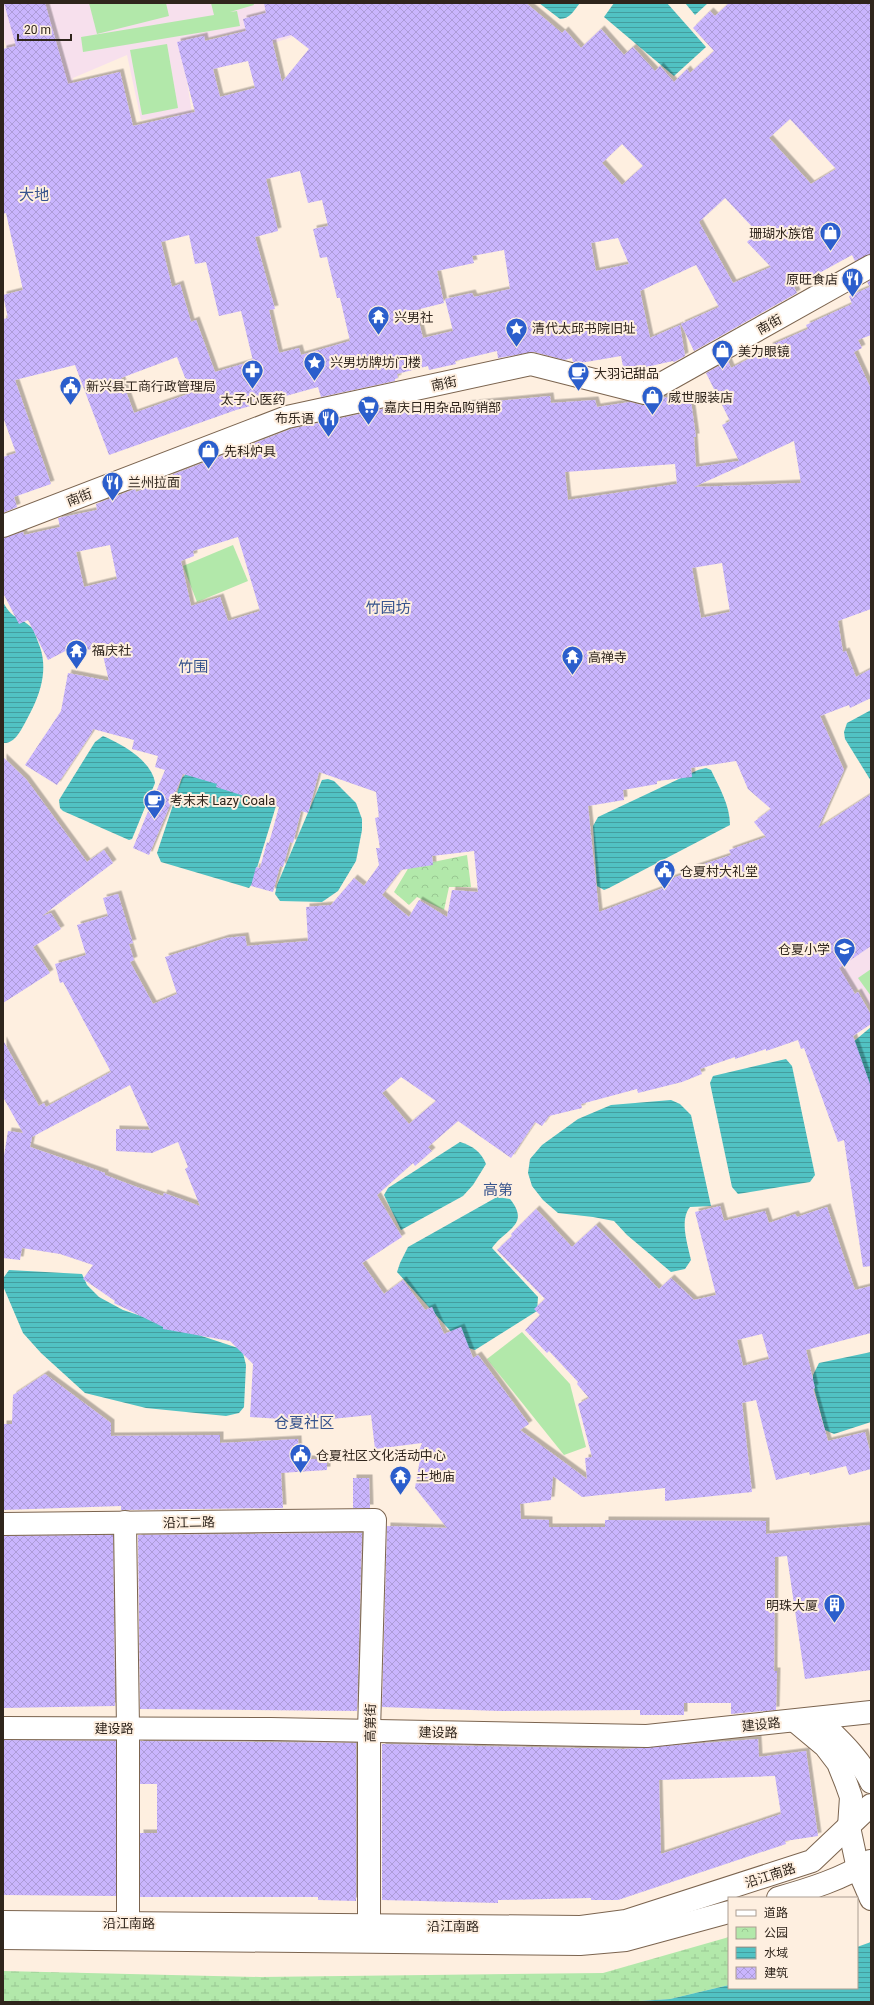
<svg xmlns="http://www.w3.org/2000/svg" width="874" height="2005" viewBox="0 0 874 2005" font-family="Roboto,'Noto Sans SC',sans-serif">
	<style>
		.education { fill: #f7e0ed }
		.green { fill: #b2e8aa }
		.wetland { fill: url(#wetland-marsh) }
		.park { fill: url(#park-crowns) }
		.water { fill: url(#water-rules) }
		.building { fill: url(#building-cross-hatch); fill-rule: evenodd; filter: url(#shadow) }
		.lines { fill: none; stroke-linecap: round; stroke-linejoin: round }
		.minor-casing { stroke: #7b644f; stroke-width: 24 }
		.major-casing { stroke: #7b644f; stroke-width: 24 }
		.minor { stroke: #fff; stroke-width: 22 }
		.major { stroke: #fff; stroke-width: 22 }
		.labels { text-anchor: middle; stroke-width: 4; stroke-linejoin: round; paint-order: stroke }
		.poi-label { font-size: 13px; fill: #2f251c; stroke: #feefe0; text-anchor: start }
		.street-label { font-size: 13px; fill: #2f251c; stroke: #feefe0 }
		.quarter-label { font-size: 15px; fill: #37548d; stroke: #feefe0 }
	</style>
	<defs>
		<pattern id="wetland-marsh" width="20" height="14" patternUnits="userSpaceOnUse"><rect width="20" height="14" fill="#b2e8aa"/><path d="M1 5h8M5 5V1M11 12h8M15 12V8" fill="none" stroke="#99c792"/></pattern>
		<pattern id="park-crowns" width="20" height="18" patternUnits="userSpaceOnUse"><rect width="20" height="18" fill="#b2e8aa"/><path d="M2 6a3 3 0 1 1 6 0M12 15a3 3 0 1 1 6 0" fill="none" stroke="#99c792"/></pattern>
		<pattern id="water-rules" width="6" height="5" patternUnits="userSpaceOnUse"><rect width="6" height="5" fill="#51c2c3"/><path d="M0 2.5h6" fill="none" stroke="#449d9e"/></pattern>
		<pattern id="building-cross-hatch" width="8" height="8" patternUnits="userSpaceOnUse"><rect width="8" height="8" fill="#c9b5fd"/><path d="M0 0l8 8M0 8l8-8" fill="none" stroke="#ad9cd8"/></pattern>
		<filter id="shadow"><feDropShadow dx="3.5" dy="-3.5" stdDeviation="0" flood-color="#0004"/></filter>
	</defs>
	<rect width="100%" height="100%" fill="#feefe0"/>
	<g class="education">
		<path d="M 3,3 L 287,3 L 295,36 L 246,52 L 242,31 L 181,44 L 192,113 L 141,120 L 127,55 L 73,78 L 73,86 L 23,101 L 3,36 Z"/>
		<path d="M 871,909 L 871,1009 L 858,988 L 839,1000 L 807,950 Z"/>
	</g>
	<g class="green">
		<path d="M 89,3 L 166,3 L 169,16 L 97,34 Z"/>
		<path d="M 211,3 L 253,3 L 254,5 L 230,12 L 237,11 L 240,26 L 83,52 L 81,37 L 214,15 Z"/>
		<path d="M 167,44 L 178,108 L 142,115 L 130,50 Z"/>
		<path d="M 233,545 L 248,581 L 197,602 L 183,566 Z"/>
		<path d="M 871,969 L 871,996 L 858,978 Z"/>
		<path d="M 522,1332 L 570,1384 L 586,1447 L 564,1455 L 487,1359 Z"/>
	</g>
	<path class="wetland" d="M 729,1937 L 729,1985 L 670,1999 L 625,2002 L 3,2002 L 3,1971 L 260,1977 L 603,1973 Z"/>
	<path class="park" d="M 467,855 L 471,887 L 449,887 L 444,910 L 417,897 L 409,905 L 394,892 L 409,867 Z"/>
	<g class="water">
		<path d="M 539,3 L 580,3 C 574,10 570,19 560,19 Z"/>
		<path d="M 614,3 L 667,3 L 706,47 L 674,76 L 604,17 Z"/>
		<path d="M 685,3 L 708,3 L 695,15 Z"/>
		<path d="M 3,602 C 13,621 19,615 32,628 C 35,632 36,637 38,642 C 50,669 40,696 26,721 C 21,730 15,744 3,743 Z"/>
		<path d="M 871,710 L 871,781 L 845,739 L 844,732 L 847,723 Z"/>
		<path d="M 103,736 C 122,744 152,761 155,783 L 132,839 L 129,840 L 63,811 L 60,808 L 59,800 L 95,742 Z"/>
		<path d="M 706,768 L 711,770 C 719,787 730,805 730,825 L 609,888 L 604,890 L 597,886 L 593,826 L 598,817 L 698,770 Z"/>
		<path d="M 197,773 L 276,806 L 252,884 L 249,888 L 161,862 L 157,853 L 182,778 L 186,774 Z"/>
		<path d="M 328,779 L 334,781 L 356,803 L 362,819 L 362,830 L 356,861 L 338,891 L 322,902 L 280,901 L 275,894 L 277,885 L 322,780 Z"/>
		<path d="M 871,1027 L 871,1091 L 853,1042 Z"/>
		<path d="M 786,1059 L 792,1066 L 815,1175 L 810,1182 L 738,1194 L 732,1187 L 710,1083 L 713,1076 Z"/>
		<path d="M 671,1100 L 680,1104 L 691,1115 L 711,1206 L 690,1207 C 679,1220 688,1245 691,1260 L 685,1269 L 671,1272 L 627,1235 L 614,1221 L 593,1217 L 558,1213 L 543,1200 L 532,1186 L 528,1173 L 530,1159 L 542,1145 L 578,1119 L 611,1105 Z"/>
		<path d="M 460,1142 C 473,1146 481,1152 486,1164 L 473,1185 L 463,1196 L 401,1230 L 384,1195 L 388,1188 Z"/>
		<path d="M 497,1197 L 510,1199 C 531,1225 505,1229 492,1248 L 538,1297 L 537,1311 L 475,1350 L 465,1347 L 397,1272 L 400,1263 L 408,1247 Z"/>
		<path d="M 9,1270 L 82,1274 L 87,1285 L 99,1297 L 123,1310 L 238,1348 L 243,1353 L 246,1365 L 244,1407 L 239,1413 L 226,1416 L 146,1408 L 85,1393 L 41,1353 L 23,1333 L 3,1286 L 4,1277 Z"/>
		<path d="M 871,1352 L 871,1422 L 834,1434 L 825,1430 L 813,1384 L 813,1375 L 819,1363 Z"/>
		<path d="M 871,1942 L 871,2002 L 625,2002 L 670,1999 L 729,1985 L 729,1988 L 857,1988 L 857,1947 Z"/>
	</g>
	<g class="building">
		<path d="M 4,3 L 45,3 L 68,84 L 120,72 L 133,126 L 195,112 L 177,42 L 204,36 L 205,41 L 246,31 L 243,19 L 266,13 L 264,3 L 526,3 L 562,33 L 565,30 L 581,48 L 601,29 L 624,55 L 633,47 L 655,71 L 660,66 L 674,82 L 687,69 L 690,73 L 714,51 L 693,28 L 710,11 L 715,16 L 729,3 L 871,3 L 871,254 L 855,261 L 852,255 L 794,287 L 797,293 L 694,351 L 681,324 L 719,307 L 696,265 L 640,291 L 650,338 L 680,325 L 685,356 L 674,362 L 673,361 L 624,372 L 621,356 L 580,363 L 573,362 L 572,358 L 564,360 L 534,352 L 498,358 L 497,351 L 455,361 L 456,364 L 429,370 L 428,366 L 397,374 L 398,378 L 395,379 L 395,381 L 321,397 L 318,387 L 236,410 L 109,455 L 75,365 L 15,380 L 51,484 L 14,497 L 17,507 L 3,513 L 3,457 L 16,453 L 3,417 L 3,319 L 8,318 L 3,295 L 23,290 L 6,213 L 3,214 L 3,49 L 16,46 ZM 291,35 L 309,49 L 282,82 L 272,40 ZM 248,61 L 255,88 L 220,97 L 213,69 ZM 790,119 L 836,169 L 811,184 L 769,138 ZM 622,144 L 643,166 L 622,185 L 602,163 ZM 300,171 L 308,203 L 322,200 L 328,226 L 313,229 L 320,258 L 327,257 L 337,298 L 340,298 L 350,341 L 301,355 L 299,348 L 279,353 L 269,310 L 275,309 L 255,237 L 278,231 L 266,179 ZM 725,198 L 757,232 L 747,242 L 771,267 L 733,283 L 699,222 ZM 189,235 L 195,264 L 206,262 L 219,316 L 241,311 L 253,361 L 215,372 L 196,320 L 191,322 L 180,284 L 172,287 L 161,242 ZM 618,238 L 629,264 L 596,271 L 591,243 ZM 504,250 L 510,289 L 474,297 L 472,293 L 445,299 L 453,331 L 423,338 L 416,310 L 444,303 L 437,271 L 474,263 L 472,256 ZM 177,357 L 191,393 L 134,413 L 121,378 Z"/>
		<path d="M 871,280 L 871,335 L 858,340 L 862,348 L 854,352 L 871,389 L 871,609 L 838,621 L 843,652 L 846,651 L 856,677 L 871,669 L 871,698 L 850,708 L 849,705 L 820,716 L 844,770 L 818,828 L 871,794 L 871,946 L 839,968 L 855,994 L 858,992 L 871,1015 L 871,1024 L 853,1036 L 871,1087 L 871,1266 L 863,1267 L 844,1140 L 838,1142 L 804,1048 L 801,1049 L 798,1040 L 766,1051 L 766,1049 L 735,1059 L 735,1057 L 700,1069 L 702,1074 L 682,1082 L 638,1093 L 637,1089 L 581,1104 L 582,1108 L 549,1116 L 542,1126 L 535,1122 L 511,1158 L 458,1121 L 428,1147 L 432,1151 L 415,1166 L 413,1163 L 377,1195 L 402,1237 L 362,1263 L 384,1294 L 403,1280 L 425,1310 L 432,1307 L 444,1334 L 461,1327 L 473,1358 L 478,1355 L 529,1424 L 520,1430 L 587,1479 L 585,1458 L 592,1457 L 578,1404 L 589,1398 L 577,1384 L 578,1382 L 549,1351 L 547,1353 L 525,1330 L 540,1315 L 534,1309 L 545,1299 L 497,1250 L 512,1236 L 511,1234 L 536,1209 L 572,1247 L 596,1225 L 659,1289 L 671,1278 L 694,1300 L 716,1295 L 695,1212 L 720,1206 L 724,1221 L 765,1211 L 769,1223 L 795,1214 L 797,1217 L 827,1207 L 855,1290 L 871,1286 L 871,1333 L 806,1350 L 815,1388 L 813,1389 L 828,1441 L 865,1432 L 871,1456 L 871,1469 L 849,1475 L 846,1466 L 810,1475 L 809,1472 L 776,1480 L 756,1400 L 742,1403 L 752,1492 L 665,1501 L 665,1488 L 582,1497 L 553,1476 L 551,1500 L 520,1504 L 521,1519 L 549,1520 L 549,1527 L 605,1527 L 605,1520 L 766,1521 L 766,1534 L 871,1525 L 871,1670 L 805,1679 L 787,1556 L 775,1557 L 774,1671 L 777,1671 L 776,1710 L 731,1714 L 731,1703 L 684,1703 L 684,1715 L 640,1715 L 640,1710 L 500,1711 L 382,1707 L 387,1526 L 447,1528 L 415,1488 L 420,1459 L 416,1459 L 422,1443 L 375,1449 L 371,1415 L 312,1421 L 250,1417 L 253,1364 L 230,1341 L 163,1329 L 163,1327 L 114,1303 L 115,1301 L 83,1279 L 93,1265 L 60,1254 L 22,1248 L 20,1260 L 3,1258 L 3,1162 L 8,1131 L 23,1133 L 3,1097 L 3,1040 L 39,1106 L 44,1103 L 46,1107 L 111,1072 L 63,982 L 60,983 L 55,964 L 86,955 L 77,925 L 108,916 L 103,898 L 118,894 L 133,943 L 129,944 L 134,960 L 130,962 L 153,1004 L 177,994 L 165,957 L 226,938 L 245,936 L 247,946 L 308,941 L 306,907 L 331,905 L 354,878 L 364,886 L 379,865 L 376,848 L 380,848 L 375,818 L 379,817 L 376,792 L 319,772 L 308,813 L 301,811 L 293,843 L 290,842 L 283,867 L 280,866 L 273,892 L 251,886 L 256,867 L 260,868 L 267,842 L 269,843 L 279,807 L 216,787 L 217,784 L 183,774 L 149,855 L 133,848 L 165,770 L 155,767 L 158,756 L 132,749 L 134,740 L 93,729 L 91,734 L 57,785 L 25,765 L 61,711 L 68,673 L 109,681 L 101,647 L 72,653 L 73,647 L 48,660 L 28,620 L 19,624 L 3,593 L 3,538 L 23,532 L 24,535 L 60,527 L 58,518 L 97,510 L 96,504 L 135,489 L 136,492 L 170,479 L 169,476 L 291,429 L 401,405 L 402,410 L 550,396 L 551,403 L 595,400 L 597,407 L 630,402 L 642,405 L 651,404 L 662,398 L 690,394 L 696,437 L 694,437 L 696,467 L 739,461 L 722,425 L 730,421 L 706,373 L 728,361 L 731,368 L 770,348 L 769,346 L 808,329 L 806,325 L 852,304 L 849,296 L 870,287 L 867,282 ZM 794,441 L 801,483 L 694,487 L 745,464 ZM 675,464 L 677,484 L 568,500 L 565,472 ZM 238,537 L 260,611 L 228,621 L 220,597 L 191,606 L 181,561 L 194,556 L 193,551 ZM 110,545 L 117,579 L 84,587 L 76,552 ZM 722,563 L 730,612 L 701,618 L 692,568 ZM 736,761 L 748,789 L 771,809 L 754,822 L 766,837 L 729,850 L 731,855 L 692,868 L 693,871 L 661,882 L 663,888 L 599,912 L 588,806 L 624,800 L 623,790 L 657,784 L 657,781 L 692,777 L 691,768 ZM 474,851 L 478,892 L 452,890 L 447,917 L 419,900 L 409,917 L 382,895 L 401,870 L 433,865 L 432,856 ZM 401,1077 L 436,1101 L 409,1124 L 382,1093 ZM 130,1085 L 150,1130 L 116,1129 L 116,1151 L 152,1153 L 178,1142 L 188,1167 L 185,1169 L 200,1206 L 164,1193 L 163,1196 L 134,1186 L 105,1175 L 105,1173 L 30,1147 L 32,1137 ZM 762,1334 L 769,1359 L 743,1366 L 737,1340 Z"/>
		<path d="M 3,757 L 26,779 L 87,862 L 104,850 L 113,863 L 42,916 L 51,913 L 61,929 L 33,947 L 50,973 L 3,1003 Z"/>
		<path d="M 45,1374 L 111,1423 L 111,1436 L 220,1435 L 220,1443 L 298,1439 L 299,1459 L 327,1459 L 327,1470 L 281,1473 L 283,1508 L 121,1510 L 121,1506 L 3,1510 L 3,1424 L 12,1424 L 13,1395 Z"/>
		<path d="M 353,1478 L 369,1478 L 370,1508 L 353,1508 Z"/>
		<path d="M 362,1533 L 357,1711 L 140,1709 L 138,1535 Z"/>
		<path d="M 113,1535 L 115,1706 L 3,1708 L 3,1536 Z"/>
		<path d="M 758,1739 L 759,1757 L 806,1751 L 818,1836 L 785,1841 L 786,1844 L 618,1900 L 591,1900 L 591,1898 L 498,1900 L 498,1903 L 382,1900 L 382,1744 L 624,1749 ZM 775,1776 L 781,1814 L 661,1854 L 659,1780 Z"/>
		<path d="M 3,1740 L 116,1741 L 116,1896 L 3,1895 Z"/>
		<path d="M 140,1741 L 356,1743 L 356,1901 L 318,1900 L 318,1897 L 140,1897 L 140,1833 L 157,1833 L 157,1784 L 140,1784 Z"/>
	</g>
	<g class="lines">
		<defs>
			<g id="minor">
				<path d="M 3,526 L 287,417 L 531,364 L 645,393 L 871,266"/>
				<path d="M 125,1522 L 128,1728 L 128,1939"/>
				<path d="M 3,1524 L 375,1520 L 369,1731 L 369,1925"/>
				<path d="M 3,1728 L 271,1729 L 647,1736 L 871,1712"/>
			</g>
			<g id="major">
				<path d="M 817,1718 C 837,1738 859,1757 871,1782"/>
				<path d="M 795,1721 L 825,1746 L 838,1763 L 846,1783 L 851,1797 L 849,1827 L 858,1869 L 871,1899"/>
				<path d="M 778,1898 C 810,1889 842,1879 870,1861"/>
				<path d="M 3,1922 L 581,1927 L 626,1921 L 812,1861 L 871,1805"/>
				<path d="M 3,1938 L 580,1944 L 626,1940 L 729,1912"/>
			</g>
		</defs>
		<use href="#minor" class="minor-casing"/>
		<use href="#major" class="major-casing"/>
		<use href="#minor" class="minor"/>
		<use href="#major" class="major"/>
	</g>
	<defs>
		<symbol id="shop-pin" viewBox="-11 -11 22 30"><path d="M0 17L-7.5 6A9.5 9.5 0 1 1 7.5 6Z" fill="#2b5ecc" stroke="#feefe0"/><path d="M-5-2.5h2.3a2.7 3.5 0 0 1 5.4 0H5L5.5 6h-11ZM-1.5-2.5h3a1.5 2.3 0 0 0-3 0Z" fill="#fff"/></symbol>
		<symbol id="restaurant-pin" viewBox="-11 -11 22 30"><path d="M0 17L-7.5 6A9.5 9.5 0 1 1 7.5 6Z" fill="#2b5ecc" stroke="#feefe0"/><path d="M-5-6h1v4h1v-4h1v4h1v-4h1v5L-1.5 .5V6h-2V.5L-5-1ZM5-6V6H3V1.5H1.5Q1.5-4 5-6Z" fill="#fff"/></symbol>
		<symbol id="temple-pin" viewBox="-11 -11 22 30"><path d="M0 17L-7.5 6A9.5 9.5 0 1 1 7.5 6Z" fill="#2b5ecc" stroke="#feefe0"/><path d="M0-6L5-2H3V0L6.5 2.5H4V6H1.5V3h-3V6H-4V2.5H-6.5L-3 0V-2H-5Z" fill="#fff"/></symbol>
		<symbol id="sight-pin" viewBox="-11 -11 22 30"><path d="M0 17L-7.5 6A9.5 9.5 0 1 1 7.5 6Z" fill="#2b5ecc" stroke="#feefe0"/><path d="M0-6L1.8-2.2L6-1.7L2.9 1.2L3.7 5.4L0 3.3L-3.7 5.4L-2.9 1.2L-6-1.7L-1.8-2.2Z" fill="#fff"/></symbol>
		<symbol id="pharmacy-pin" viewBox="-11 -11 22 30"><path d="M0 17L-7.5 6A9.5 9.5 0 1 1 7.5 6Z" fill="#2b5ecc" stroke="#feefe0"/><path d="M-2-6h4v4h4v4h-4v4h-4v-4h-4v-4h4Z" fill="#fff"/></symbol>
		<symbol id="cafe-pin" viewBox="-11 -11 22 30"><path d="M0 17L-7.5 6A9.5 9.5 0 1 1 7.5 6Z" fill="#2b5ecc" stroke="#feefe0"/><path d="M-5.5-4.5H6V0H3Q3 3.5 0 3.5H-2.5Q-5.5 3.5-5.5 0ZM3-3.2v2h1.7v-2ZM-6 4.5H4V6H-6Z" fill="#fff"/></symbol>
		<symbol id="civic-pin" viewBox="-11 -11 22 30"><path d="M0 17L-7.5 6A9.5 9.5 0 1 1 7.5 6Z" fill="#2b5ecc" stroke="#feefe0"/><path d="M-.6-6.5H3V-4.5H.6V-3L4-1V1h2V6H-6V1h2V-1L-.6-3ZM-1.2 2.5V6h2.4V2.5Z" fill="#fff"/></symbol>
		<symbol id="supermarket-pin" viewBox="-11 -11 22 30"><path d="M0 17L-7.5 6A9.5 9.5 0 1 1 7.5 6Z" fill="#2b5ecc" stroke="#feefe0"/><path d="M-6-5.5h2.5l.6 2H6L4.5 2H-2.5L-4.4-4H-6ZM-1.5 3.2a1.3 1.3 0 1 0 .1 0ZM3 3.2a1.3 1.3 0 1 0 .1 0Z" fill="#fff"/></symbol>
		<symbol id="school-pin" viewBox="-11 -11 22 30"><path d="M0 17L-7.5 6A9.5 9.5 0 1 1 7.5 6Z" fill="#2b5ecc" stroke="#feefe0"/><path d="M0-5L7-2L0 1L-7-2ZM-4 1L0 2.5L4 1V4Q0 6-4 4Z" fill="#fff"/></symbol>
		<symbol id="building-pin" viewBox="-11 -11 22 30"><path d="M0 17L-7.5 6A9.5 9.5 0 1 1 7.5 6Z" fill="#2b5ecc" stroke="#feefe0"/><path d="M-4-6H4V6H1V3H-1V6H-4ZM-2.5-4.3h1.7v1.8h-1.7ZM.8-4.3h1.7v1.8H.8ZM-2.5-1h1.7V.8h-1.7ZM.8-1h1.7V.8H.8Z" fill="#fff"/></symbol>
	</defs>
	<g fill-rule="evenodd">
		<use href="#shop-pin" x="818" y="220" width="25" height="34"/>
		<use href="#restaurant-pin" x="840" y="266" width="25" height="34"/>
		<use href="#temple-pin" x="366" y="304" width="25" height="34"/>
		<use href="#sight-pin" x="504" y="316" width="25" height="34"/>
		<use href="#shop-pin" x="710" y="338" width="25" height="34"/>
		<use href="#sight-pin" x="302" y="350" width="25" height="34"/>
		<use href="#pharmacy-pin" x="240" y="358" width="25" height="34"/>
		<use href="#cafe-pin" x="566" y="360" width="25" height="34"/>
		<use href="#civic-pin" x="58" y="374" width="25" height="34"/>
		<use href="#shop-pin" x="640" y="384" width="25" height="34"/>
		<use href="#supermarket-pin" x="356" y="394" width="25" height="34"/>
		<use href="#restaurant-pin" x="316" y="406" width="25" height="34"/>
		<use href="#shop-pin" x="196" y="438" width="25" height="34"/>
		<use href="#restaurant-pin" x="100" y="470" width="25" height="34"/>
		<use href="#temple-pin" x="64" y="638" width="25" height="34"/>
		<use href="#temple-pin" x="560" y="644" width="25" height="34"/>
		<use href="#cafe-pin" x="142" y="788" width="25" height="34"/>
		<use href="#civic-pin" x="652" y="858" width="25" height="34"/>
		<use href="#school-pin" x="832" y="936" width="25" height="34"/>
		<use href="#civic-pin" x="288" y="1442" width="25" height="34"/>
		<use href="#temple-pin" x="388" y="1464" width="25" height="34"/>
		<use href="#building-pin" x="822" y="1592" width="25" height="34"/>
	</g>
	<g class="labels">
		<g class="poi-label">
			<text x="814" y="238" text-anchor="end">珊瑚水族馆</text>
			<text x="838" y="284" text-anchor="end">原旺食店</text>
			<text x="394" y="322">兴男社</text>
			<text x="532" y="333">清代太邱书院旧址</text>
			<text x="738" y="356">美力眼镜</text>
			<text x="330" y="367">兴男坊牌坊门楼</text>
			<text x="594" y="378">大羽记甜品</text>
			<text x="86" y="391">新兴县工商行政管理局</text>
			<text x="668" y="402">威世服装店</text>
			<text x="253" y="404" text-anchor="middle">太子心医药</text>
			<text x="384" y="412">嘉庆日用杂品购销部</text>
			<text x="314" y="423" text-anchor="end">布乐语</text>
			<text x="224" y="456">先科炉具</text>
			<text x="128" y="487">兰州拉面</text>
			<text x="92" y="655">福庆社</text>
			<text x="588" y="662">高禅寺</text>
			<text x="170" y="805">考末末 Lazy Coala</text>
			<text x="680" y="876">仓夏村大礼堂</text>
			<text x="830" y="954" text-anchor="end">仓夏小学</text>
			<text x="316" y="1460">仓夏社区文化活动中心</text>
			<text x="416" y="1481">土地庙</text>
			<text x="818" y="1610" text-anchor="end">明珠大厦</text>
		</g>
		<g class="street-label">
			<text transform="translate(769 324) rotate(-29)" y="5">南街</text>
			<text transform="translate(444 383) rotate(-12)" y="5">南街</text>
			<text transform="translate(79 497) rotate(-21)" y="5">南街</text>
			<text transform="translate(189 1522) rotate(-1)" y="5">沿江二路</text>
			<text transform="translate(370 1723) rotate(-89)" y="5">高第街</text>
			<text transform="translate(761 1724) rotate(-6)" y="5">建设路</text>
			<text x="114" y="1733">建设路</text>
			<text transform="translate(438 1732) rotate(1)" y="5">建设路</text>
			<text transform="translate(770 1875) rotate(-18)" y="5">沿江南路</text>
			<text x="129" y="1928">沿江南路</text>
			<text x="453" y="1931">沿江南路</text>
		</g>
		<g class="quarter-label">
			<text x="34" y="200">大地</text>
			<text x="388" y="613">竹园坊</text>
			<text x="193" y="672">竹围</text>
			<text x="498" y="1195">高第</text>
			<text x="304" y="1428">仓夏社区</text>
		</g>
	</g>
	<rect width="874" height="2005" fill="none" stroke="#2f251c" stroke-width="8"/>
	<rect x="728" y="1897" width="130" height="92" fill="#feefe0" stroke="#ab9e92"/>
	<rect x="736" y="1910" width="20" height="6" fill="#ffffff" stroke="#ab9e92"/>
	<text x="764" y="1917" font-size="12" fill="#2f251c">道路</text>
	<rect x="736" y="1927" width="20" height="12" fill="url(#park-crowns)" stroke="#ab9e92"/>
	<text x="764" y="1937" font-size="12" fill="#2f251c">公园</text>
	<rect x="736" y="1947" width="20" height="12" fill="url(#water-rules)" stroke="#ab9e92"/>
	<text x="764" y="1957" font-size="12" fill="#2f251c">水域</text>
	<rect x="736" y="1967" width="20" height="12" fill="url(#building-cross-hatch)" stroke="#ab9e92"/>
	<text x="764" y="1977" font-size="12" fill="#2f251c">建筑</text>
	<path d="M18 34v6h53v-6" fill="none" stroke="#2f251c" stroke-width="2"/>
	<text x="24" y="34" font-size="12" fill="#2f251c" stroke="#feefe0" stroke-width="3" paint-order="stroke">20 m</text>
</svg>
